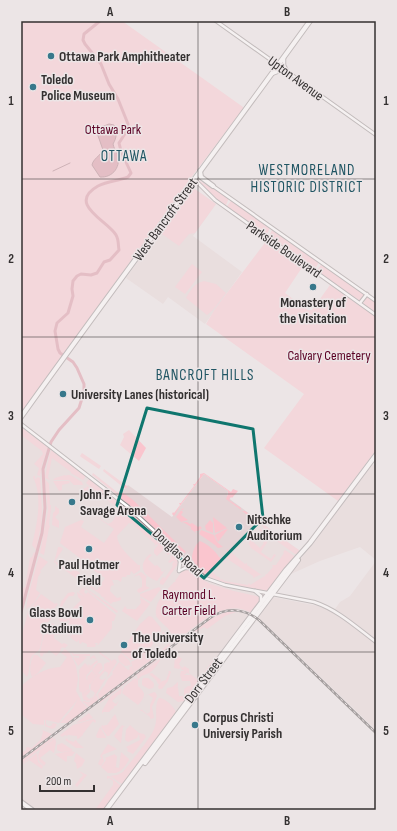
<svg xmlns="http://www.w3.org/2000/svg" width="397" height="831" viewBox="0 0 397 831" font-family="'Sofia Sans Condensed',sans-serif">
	<style>
		.built { fill: #e4d4d6 }
		.green { fill: #fac5ce }
		.water { fill: #da8f9e; stroke: #a8737d }
		.lines { fill: none; stroke-linecap: round; stroke-linejoin: round }
		.stream { stroke: #a8737d; stroke-width: 1 }
		.river { stroke: #da8f9e; stroke-width: 3 }
		.minor-casing { stroke: #908a8b; stroke-width: 4.5 }
		.major-casing { stroke: #908a8b; stroke-width: 6 }
		.minor { stroke: #fff; stroke-width: 2.5 }
		.major { stroke: #fff; stroke-width: 4 }
		.rail-casing { stroke: #4e4a4a; stroke-width: 2.5 }
		.rail { stroke: #ece5e6; stroke-width: 1; stroke-dasharray: 3; stroke-linecap: butt }
		.marked { fill: none; stroke: #0f766e; stroke-width: 3; stroke-linejoin: round }
		.grid { fill: none; stroke: #343131; stroke-width: 1; stroke-opacity: 0.55 }
		.poi-dot { fill: #37788b; stroke: #ece5e6; stroke-width: 1.5 }
		.labels { text-anchor: middle; stroke-width: 3; stroke-linejoin: round; paint-order: stroke }
		.poi-label { font-size: 14px; font-weight: bold; fill: #343131; stroke: #ece5e6; text-anchor: start }
		.street-label { font-size: 14px; fill: #343131; stroke: #ece5e6 }
		.park-label { font-size: 14px; fill: #5b0024; stroke: #ece5e6 }
		.neighbourhood-label { font-size: 15px; letter-spacing: 1px; fill: #205563; stroke: #ece5e6 }
		.neatline { fill: none; stroke: #343131; stroke-width: 1.5 }
		.grid-label { font-size: 13px; text-anchor: middle; font-weight: bold; fill: #343131 }
	</style>
	<rect width="100%" height="100%" fill="#ece5e6"/>
	<g class="built">
		<path d="M 192,187 L 216,204 L 193,236 L 242,272 L 205,324 L 168,297 L 163,304 L 126,278 Z"/>
		<path d="M 21,427 L 115,500 L 128,485 L 172,517 L 204,474 L 228,491 L 227,497 L 300,551 L 105,810 L 36,810 L 21,799 Z"/>
		<path d="M 372,464 L 376,467 L 376,560 L 360,547 L 320,561 L 291,574 L 290,573 Z"/>
		<path d="M 376,561 L 376,730 L 257,616 L 273,597 L 318,606 L 333,612 L 340,602 L 350,596 Z"/>
	</g>
	<g class="green">
		<path d="M 21,21 L 122,21 L 243,107 L 243,109 L 190,179 L 21,413 Z"/>
		<path d="M 198,180 L 229,198 L 226,205 L 223,205 L 212,196 Z"/>
		<path d="M 192,187 L 216,204 L 195,233 L 189,234 L 179,246 L 159,232 Z"/>
		<path d="M 231,201 L 233,201 L 270,228 L 267,234 L 228,208 L 227,206 Z"/>
		<path d="M 272,230 L 274,230 L 319,262 L 315,269 L 270,238 L 269,236 Z"/>
		<path d="M 267,240 L 303,266 L 285,293 L 308,310 L 312,310 L 330,285 L 376,317 L 376,450 L 338,501 L 264,448 L 304,394 L 206,324 L 215,309 Z"/>
		<path d="M 192,264 L 202,272 L 185,294 L 175,287 Z"/>
		<path d="M 321,265 L 323,265 L 363,294 L 364,295 L 360,301 L 318,272 L 317,270 Z"/>
		<path d="M 204,281 L 216,284 L 226,293 L 213,310 L 207,315 L 186,298 C 191,290 193,284 204,281 Z"/>
		<path d="M 368,297 L 376,302 L 376,313 L 363,304 L 366,298 Z"/>
		<path d="M 21,427 L 48,447 L 42,464 L 40,476 L 37,475 L 39,468 L 34,464 L 43,454 L 42,451 L 21,435 Z"/>
		<path d="M 129,430 L 146,448 L 139,461 L 120,445 L 124,437 L 123,434 Z"/>
		<path d="M 51,450 L 86,476 L 83,480 L 71,473 L 71,472 L 52,458 L 48,477 L 50,480 L 45,478 L 47,466 Z"/>
		<path d="M 82,453 L 101,466 L 99,469 L 81,457 L 80,456 Z"/>
		<path d="M 104,469 L 127,486 L 127,487 L 126,488 L 124,488 L 103,471 Z"/>
		<path d="M 93,473 L 117,492 L 122,492 L 133,500 L 186,552 L 184,553 L 180,552 L 131,506 L 92,475 Z"/>
		<path d="M 204,473 L 231,492 L 233,489 L 238,491 L 232,498 L 231,497 L 229,500 L 241,508 L 241,510 L 226,499 L 228,494 L 228,491 L 204,474 L 180,506 L 174,516 L 172,514 L 173,512 L 174,513 L 180,505 L 179,503 L 181,503 L 194,486 L 193,484 L 195,484 L 200,477 L 200,474 Z"/>
		<path d="M 65,475 L 66,476 L 67,475 L 70,475 L 82,482 L 83,485 L 74,485 L 69,480 L 53,480 L 55,478 Z"/>
		<path d="M 34,476 L 35,476 L 35,479 L 37,478 L 38,477 L 40,478 L 42,510 L 41,525 L 36,550 L 32,545 C 37,524 43,497 33,477 Z"/>
		<path d="M 45,479 L 49,484 L 50,504 L 49,505 L 51,505 L 51,508 L 49,524 L 50,527 L 49,528 L 44,555 L 40,553 L 48,511 Z"/>
		<path d="M 89,479 L 118,502 L 118,505 L 115,506 L 86,483 Z"/>
		<path d="M 53,481 L 69,481 L 70,483 L 62,485 L 62,490 L 59,491 Z"/>
		<path d="M 87,486 L 101,497 L 101,498 L 100,499 L 100,497 L 94,493 L 93,494 L 92,493 L 89,497 L 83,491 L 84,488 L 86,488 Z"/>
		<path d="M 55,506 L 59,509 L 59,513 L 55,517 L 59,521 L 59,528 L 52,525 L 53,513 L 55,511 Z"/>
		<path d="M 122,506 C 134,512 170,548 178,560 L 178,563 L 175,562 L 178,564 L 163,585 L 160,584 L 160,581 L 163,577 L 165,578 L 173,566 L 172,565 L 173,562 L 175,562 L 173,561 L 170,563 L 168,562 L 171,558 L 170,557 L 172,555 L 170,553 L 168,555 L 163,550 L 157,556 L 154,553 L 154,550 L 158,545 L 157,544 L 154,546 L 155,544 L 135,526 L 138,524 L 122,509 L 120,507 Z"/>
		<path d="M 184,508 L 183,510 L 181,510 L 183,512 L 181,515 L 188,520 L 181,522 L 191,529 L 191,527 L 183,522 L 187,522 L 190,524 L 192,523 L 198,527 L 200,526 L 202,528 L 198,531 L 195,531 L 196,533 L 176,518 L 181,521 L 176,517 L 182,509 Z"/>
		<path d="M 121,509 L 136,523 L 135,526 L 132,523 L 131,524 L 129,523 L 117,536 C 118,547 129,556 138,565 L 140,565 L 140,570 L 134,574 L 131,571 L 130,575 L 127,575 L 126,577 L 122,577 L 121,582 L 118,580 L 112,580 L 114,585 L 111,586 L 110,591 L 117,598 L 121,597 L 121,600 L 115,602 L 113,602 L 111,604 L 103,598 L 106,598 L 102,597 L 100,594 L 82,582 L 84,581 L 97,590 L 105,578 L 80,561 L 81,559 L 60,543 L 65,527 L 81,520 L 84,521 L 81,527 L 104,543 L 114,529 L 92,514 L 108,524 L 112,522 Z"/>
		<path d="M 242,511 L 245,511 L 293,546 L 299,550 L 299,553 L 298,554 L 295,554 L 267,534 L 267,531 L 265,530 L 262,532 L 259,530 L 260,529 L 262,530 L 264,527 Z"/>
		<path d="M 213,517 L 227,528 L 215,533 Z"/>
		<path d="M 210,520 L 213,523 L 213,533 L 206,530 L 205,526 Z"/>
		<path d="M 228,529 L 218,542 L 215,535 L 224,530 Z"/>
		<path d="M 201,530 L 214,535 L 217,542 L 223,547 L 218,548 L 215,545 L 217,544 L 215,545 L 199,534 Z"/>
		<path d="M 263,535 L 263,537 L 268,541 L 261,552 L 271,559 L 274,554 L 276,555 L 271,562 L 251,548 L 249,544 L 250,539 L 260,548 L 263,544 L 264,545 L 263,543 L 265,540 L 261,537 Z"/>
		<path d="M 200,541 C 207,544 215,550 219,557 L 226,562 L 224,563 L 225,562 L 222,560 L 219,560 L 212,570 L 213,572 L 217,577 L 218,576 L 220,578 L 220,579 L 221,580 L 222,579 L 224,581 L 248,585 L 249,583 L 250,585 L 265,576 L 266,574 L 267,574 L 273,567 L 272,565 L 276,565 L 284,553 L 283,552 L 285,550 L 294,556 L 295,557 L 289,563 L 286,569 L 268,591 C 243,586 202,584 192,558 C 192,553 195,544 200,541 Z"/>
		<path d="M 58,547 L 61,547 L 63,549 L 55,561 L 71,572 L 74,569 L 80,573 L 76,578 L 56,564 L 56,562 L 54,563 Z"/>
		<path d="M 227,549 L 245,564 L 247,563 L 247,565 L 260,574 L 262,574 L 253,578 L 253,576 L 226,558 L 228,554 Z"/>
		<path d="M 34,552 L 35,553 L 21,607 L 21,598 L 23,588 L 25,587 L 30,558 L 32,557 Z"/>
		<path d="M 150,554 L 152,555 L 148,559 L 155,566 L 157,565 L 161,569 L 161,571 L 163,572 L 166,569 L 157,581 C 143,576 137,565 150,554 Z"/>
		<path d="M 39,556 L 48,562 L 40,571 L 41,572 L 38,577 L 36,590 L 40,593 L 34,603 L 26,609 L 28,597 Z"/>
		<path d="M 185,569 L 190,569 L 199,577 L 210,584 L 234,591 L 256,596 L 259,597 L 260,602 L 252,613 C 223,596 194,628 173,644 L 173,638 L 176,635 L 172,636 C 170,627 161,624 156,616 L 157,614 L 156,615 C 154,602 166,591 174,582 L 176,582 L 175,581 L 182,571 Z"/>
		<path d="M 141,572 L 147,577 L 146,578 L 146,586 L 150,588 L 139,593 L 137,591 L 138,589 L 142,587 L 142,579 L 139,575 L 133,577 Z"/>
		<path d="M 83,587 L 84,587 L 118,611 L 117,613 Z"/>
		<path d="M 159,587 L 161,589 L 151,602 L 140,596 L 140,594 Z"/>
		<path d="M 82,588 L 85,590 L 84,592 L 86,594 L 88,592 L 116,615 L 114,621 L 112,621 L 112,628 L 98,645 L 97,645 L 98,643 L 94,643 L 96,644 L 95,647 L 87,647 L 87,644 L 82,642 L 81,644 L 79,643 L 79,640 L 77,642 L 75,641 L 77,638 L 75,641 L 70,637 L 72,634 L 68,636 L 68,635 L 70,632 L 68,633 L 66,631 L 68,627 L 67,625 L 70,622 L 68,620 L 62,626 L 63,627 L 62,628 L 60,626 L 62,623 L 59,620 L 59,615 L 65,620 L 66,619 L 72,609 L 81,600 L 78,597 L 77,592 L 84,597 L 79,592 Z"/>
		<path d="M 68,593 L 73,592 L 75,593 L 73,596 L 69,596 C 65,602 62,605 61,611 L 60,612 L 59,610 L 61,602 Z"/>
		<path d="M 41,594 L 55,604 L 56,603 L 58,604 L 54,609 L 56,609 L 54,615 L 48,622 L 44,622 L 46,624 C 42,631 43,640 40,648 C 38,653 33,653 31,658 C 29,664 30,671 27,677 L 21,670 L 21,638 L 28,612 L 41,619 L 29,610 L 29,607 L 33,605 Z"/>
		<path d="M 140,597 L 150,604 L 137,621 L 122,611 L 125,606 L 127,609 C 137,609 134,611 141,603 Z"/>
		<path d="M 226,612 L 236,612 L 225,616 L 207,629 L 204,627 L 192,634 L 192,633 L 212,618 Z"/>
		<path d="M 149,616 L 152,617 L 161,628 L 161,631 C 153,643 146,660 131,660 L 121,652 L 140,624 Z"/>
		<path d="M 50,623 L 54,624 L 62,631 L 59,635 L 54,635 L 54,638 L 62,644 L 64,643 L 68,645 L 65,648 L 62,647 L 60,650 L 61,651 L 56,656 L 49,650 L 47,653 L 45,652 L 46,654 L 44,653 L 42,657 L 40,655 C 40,650 45,629 48,625 L 50,625 Z"/>
		<path d="M 163,632 L 167,634 L 170,647 L 134,672 L 131,662 L 145,655 L 150,659 L 169,644 L 167,634 L 157,640 Z"/>
		<path d="M 170,648 L 170,650 L 136,676 L 136,673 Z"/>
		<path d="M 65,649 L 70,653 L 76,666 L 78,679 L 76,691 L 81,700 L 79,701 L 81,701 L 88,708 L 68,723 L 60,723 L 73,708 L 78,698 C 73,707 64,714 59,723 L 46,720 L 46,724 L 48,726 L 51,726 L 53,723 L 57,724 L 55,728 L 52,729 L 45,726 L 45,720 L 44,720 L 44,725 L 33,724 L 21,714 C 21,706 20,697 21,689 C 22,682 40,672 46,670 C 51,668 54,668 60,667 L 67,657 L 61,653 Z"/>
		<path d="M 171,651 L 171,655 C 158,657 160,664 152,671 C 147,676 142,673 138,680 L 137,677 L 138,675 Z"/>
		<path d="M 71,652 L 74,654 L 90,654 L 90,656 L 82,656 L 87,657 L 83,661 L 81,659 L 83,661 L 78,666 L 73,657 L 79,658 L 79,656 L 73,656 Z"/>
		<path d="M 99,652 L 101,652 L 101,653 L 111,660 L 111,661 L 115,659 L 117,662 L 107,678 L 108,673 L 105,671 L 99,678 L 102,680 L 106,678 L 95,696 C 91,700 88,703 83,699 L 82,694 L 90,689 L 90,692 L 86,696 L 89,699 L 93,697 L 95,693 L 92,690 L 91,691 C 89,684 94,679 98,674 L 96,676 L 92,670 L 98,663 L 101,663 L 103,668 L 98,673 L 100,674 L 104,669 L 104,664 L 108,662 L 109,663 L 110,661 L 100,654 Z"/>
		<path d="M 121,653 L 129,660 L 131,665 L 125,666 L 119,661 L 118,657 Z"/>
		<path d="M 178,654 L 178,656 L 182,659 L 179,664 L 181,667 L 179,669 L 174,668 L 175,656 Z"/>
		<path d="M 34,655 L 37,655 L 46,663 L 38,673 L 32,677 C 29,671 30,661 34,655 Z"/>
		<path d="M 94,655 L 98,662 L 94,665 L 92,670 L 90,669 L 91,670 L 88,674 L 87,674 L 86,678 L 88,681 L 87,677 L 92,671 L 96,676 L 90,685 L 89,684 L 89,689 L 82,694 L 81,691 L 80,693 C 78,685 80,678 79,670 L 85,663 L 90,668 L 88,665 L 89,664 L 90,666 L 97,660 L 94,658 L 92,658 L 91,660 L 90,658 Z"/>
		<path d="M 214,659 L 216,661 L 184,701 L 178,702 L 166,693 L 167,688 L 172,687 L 178,682 L 178,686 L 176,688 L 178,687 L 179,696 L 184,696 L 184,689 L 188,686 L 191,686 L 190,681 L 182,681 L 180,675 L 181,671 L 184,671 L 187,673 L 184,675 L 191,675 L 181,669 L 181,667 L 183,668 L 184,666 L 189,669 L 189,673 L 198,680 Z"/>
		<path d="M 119,662 L 128,670 L 130,669 L 129,667 L 132,666 L 134,673 L 99,699 L 98,694 L 104,686 L 104,687 L 108,679 L 113,674 L 112,672 Z"/>
		<path d="M 168,671 L 170,671 L 171,672 L 168,681 L 162,689 L 159,689 L 158,687 L 159,684 L 158,684 L 156,680 L 149,674 L 152,673 L 161,680 L 160,683 L 162,681 L 166,680 L 169,672 Z"/>
		<path d="M 134,675 L 135,676 L 100,703 L 99,701 Z"/>
		<path d="M 135,678 L 138,680 L 138,686 C 146,693 146,696 138,705 L 122,693 L 124,687 Z"/>
		<path d="M 143,678 L 148,678 C 152,681 156,683 153,688 L 149,689 L 142,685 L 142,681 Z"/>
		<path d="M 122,688 L 121,694 L 118,695 L 112,701 L 116,704 L 119,700 L 118,699 L 119,700 L 116,706 L 114,706 L 114,708 L 112,709 L 109,712 L 103,712 L 102,714 L 102,711 L 110,697 Z"/>
		<path d="M 154,692 L 156,693 L 157,696 L 152,707 L 154,718 L 150,719 L 150,717 L 142,711 L 140,711 L 142,709 L 142,710 L 147,714 L 150,712 L 150,705 L 153,698 L 148,694 L 139,706 L 140,707 L 139,706 L 147,695 Z"/>
		<path d="M 97,695 L 98,700 L 89,707 L 83,702 L 83,701 L 89,702 Z"/>
		<path d="M 159,698 C 166,698 176,709 176,713 L 105,810 L 95,810 L 113,785 L 113,781 L 109,778 L 107,779 L 107,776 L 109,776 L 121,786 L 122,784 L 110,776 L 117,775 L 123,772 C 131,761 149,741 154,729 C 159,718 153,708 159,698 Z"/>
		<path d="M 89,713 L 93,718 L 85,721 L 76,723 Z"/>
		<path d="M 115,714 L 119,724 L 109,736 L 107,736 L 101,727 L 102,725 L 104,726 L 105,725 L 107,725 Z"/>
		<path d="M 94,719 L 96,721 L 95,723 L 93,721 L 83,734 L 83,735 L 78,739 L 77,738 L 77,736 L 68,735 L 67,736 L 65,735 L 62,737 L 60,735 L 73,725 Z"/>
		<path d="M 122,725 L 125,727 L 123,727 L 121,743 L 114,736 Z"/>
		<path d="M 130,725 L 139,733 L 144,734 L 146,737 L 133,754 L 127,751 L 128,749 L 126,747 L 140,740 L 139,734 L 137,738 L 128,742 L 125,740 L 126,730 Z"/>
		<path d="M 100,727 L 106,737 L 106,738 L 97,738 L 96,736 Z"/>
		<path d="M 42,730 L 52,734 L 21,758 L 21,753 L 26,750 L 26,748 L 27,747 L 32,748 L 41,739 L 43,732 Z"/>
		<path d="M 53,737 L 53,739 L 21,764 L 21,760 Z"/>
		<path d="M 55,738 L 56,742 L 54,753 L 50,750 L 40,758 L 46,763 L 44,766 L 39,761 L 38,755 L 40,750 Z"/>
		<path d="M 67,738 L 68,740 L 74,742 L 75,740 L 77,741 L 77,742 L 84,748 L 76,748 L 65,740 Z"/>
		<path d="M 62,743 L 73,750 L 71,751 L 75,752 L 72,756 L 67,756 L 67,761 L 66,762 L 55,754 L 70,751 L 61,752 L 57,750 L 57,745 Z"/>
		<path d="M 108,744 L 117,749 L 102,755 L 104,761 L 101,766 L 98,764 L 100,759 L 102,759 L 100,756 Z"/>
		<path d="M 121,752 L 129,759 L 129,760 C 124,768 120,774 111,773 L 115,767 L 119,768 Z"/>
		<path d="M 37,753 L 38,762 L 43,766 L 42,769 L 29,760 L 22,765 L 22,767 L 21,766 L 21,765 Z"/>
		<path d="M 76,753 L 85,760 L 82,766 L 77,769 L 76,763 L 74,761 Z"/>
		<path d="M 115,754 L 115,755 L 117,756 L 116,766 L 111,773 L 108,773 L 101,767 L 106,760 L 105,758 Z"/>
		<path d="M 79,771 L 87,775 L 77,787 L 75,785 L 83,775 Z"/>
	</g>
	<path class="water" d="M 109,124 L 114,125 C 117,133 117,137 113,144 C 114,148 115,150 117,153 C 122,166 113,178 100,177 L 92,165 C 93,159 100,156 103,150 L 96,130 L 99,127 L 104,126 Z"/>
	<g class="lines">
		<path class="stream" d="M 53,171 L 70,163"/>
		<path class="river" d="M 21,612 L 42,533 L 45,508 L 43,469 L 51,442 L 59,430 L 79,408 L 84,392 L 84,384 L 77,368 L 73,362 L 60,353 L 58,349 L 55,331 L 57,323 L 68,313 L 73,296 L 72,289 L 73,281 L 77,276 L 81,274 L 91,275 L 97,273 L 104,262 L 110,260 L 119,250 C 118,245 119,240 116,235 C 108,221 66,204 98,186 C 108,181 118,181 128,177 L 131,173 L 121,151 L 119,143 L 128,129 L 128,124 L 118,99 L 109,84 L 101,64 L 85,44 L 83,40 L 84,34 L 100,21"/>
		<defs>
			<g id="minor">
				<path d="M 216,21 L 376,135"/>
				<path d="M 284,58 L 284,65 L 287,71"/>
				<path d="M 271,61 L 273,65 L 273,72"/>
				<path d="M 272,74 L 280,71 L 284,71"/>
				<path d="M 194,179 L 215,200 L 376,315"/>
				<path d="M 213,186 L 376,301"/>
				<path d="M 360,303 L 367,294"/>
				<path d="M 21,424 L 127,506 L 205,578 L 225,585 L 314,602 C 338,610 356,627 376,642"/>
				<path d="M 177,552 L 180,562 L 179,571"/>
				<path d="M 179,571 L 185,568 L 193,568"/>
				<path d="M 255,591 L 261,596 L 261,601"/>
			</g>
			<g id="major">
				<path d="M 200,171 L 201,177 L 213,186"/>
				<path d="M 21,417 C 116,284 214,154 310,21"/>
				<path d="M 145,763 L 298,560"/>
				<path d="M 21,802 L 32,810"/>
				<path d="M 106,810 L 239,632 L 286,570 L 310,543 L 376,455"/>
			</g>
		</defs>
		<use href="#minor" class="minor-casing"/>
		<use href="#major" class="major-casing"/>
		<use href="#minor" class="minor"/>
		<use href="#major" class="major"/>
		<defs>
			<path id="rail" d="M 21,759 L 210,618 C 226,607 244,608 259,620 L 376,733"/>
		</defs>
		<use href="#rail" class="rail-casing"/>
		<use href="#rail" class="rail"/>
	</g>
	<path d="M0 0H397V831H0ZM 147,408 L 253,429 L 263,518 L 204,578 L 117,505 Z" fill="#ece5e6" fill-opacity=".55" fill-rule="evenodd"/>
	<path class="marked" d="M 147,408 L 253,429 L 263,518 L 204,578 L 117,505 Z"/>
	<path class="grid" d="M 198,21 L 198,810M 21,179 L 376,179M 21,337 L 376,337M 21,494 L 376,494M 21,652 L 376,652"/>
	<g class="poi-dot">
		<circle cx="51" cy="56" r="4"/>
		<circle cx="33" cy="87" r="4"/>
		<circle cx="313" cy="287" r="4"/>
		<circle cx="63" cy="394" r="4"/>
		<circle cx="72" cy="502" r="4"/>
		<circle cx="239" cy="527" r="4"/>
		<circle cx="89" cy="549" r="4"/>
		<circle cx="90" cy="620" r="4"/>
		<circle cx="124" cy="645" r="4"/>
		<circle cx="195" cy="725" r="4"/>
	</g>
	<g class="labels">
		<g class="poi-label">
			<text x="59" y="61">Ottawa Park Amphitheater</text>
			<text x="41" y="84">Toledo<tspan x="41" dy="16">Police Museum</tspan></text>
			<text x="313" y="307" text-anchor="middle">Monastery of<tspan x="313" dy="16">the Visitation</tspan></text>
			<text x="71" y="399">University Lanes (historical)</text>
			<text x="80" y="499">John F.<tspan x="80" dy="16">Savage Arena</tspan></text>
			<text x="247" y="524">Nitschke<tspan x="247" dy="16">Auditorium</tspan></text>
			<text x="89" y="569" text-anchor="middle">Paul Hotmer<tspan x="89" dy="16">Field</tspan></text>
			<text x="82" y="617" text-anchor="end">Glass Bowl<tspan x="82" dy="16">Stadium</tspan></text>
			<text x="132" y="642">The University<tspan x="132" dy="16">of Toledo</tspan></text>
			<text x="203" y="722">Corpus Christi<tspan x="203" dy="16">Universiy Parish</tspan></text>
		</g>
		<g class="street-label">
			<text transform="translate(296 78) rotate(36)" y="5">Upton Avenue</text>
			<text transform="translate(165 219) rotate(-54)" y="5">West Bancroft Street</text>
			<text transform="translate(284 249) rotate(35)" y="5">Parkside Boulevard</text>
			<text transform="translate(178 552) rotate(43)" y="5">Douglas Road</text>
			<text transform="translate(203 680) rotate(-53)" y="5">Dorr Street</text>
		</g>
		<g class="park-label">
			<text x="113" y="134">Ottawa Park</text>
			<text x="329" y="360">Calvary Cemetery</text>
			<text x="189" y="599">Raymond L.<tspan x="189" dy="16">Carter Field</tspan></text>
		</g>
		<g class="neighbourhood-label">
			<text x="124" y="161">OTTAWA</text>
			<text x="307" y="175">WESTMORELAND<tspan x="307" dy="17">HISTORIC DISTRICT</tspan></text>
			<text x="205" y="380">BANCROFT HILLS</text>
		</g>
	</g>
	<rect width="397" height="831" fill="none" stroke="#ece5e6" stroke-width="44"/>
	<path d="M40 785v6h54v-6" fill="none" stroke="#343131" stroke-width="2"/>
	<text x="46" y="785" font-size="12" fill="#343131" stroke="#ece5e6" stroke-width="3" paint-order="stroke">200 m</text>
	<rect x="22" y="22" width="353" height="787" class="neatline"/>
	<g class="grid-label">
		<text x="110" y="16">A</text>
		<text x="287" y="16">B</text>
		<text x="11" y="105">1</text>
		<text x="386" y="105">1</text>
		<text x="11" y="263">2</text>
		<text x="386" y="263">2</text>
		<text x="11" y="420">3</text>
		<text x="386" y="420">3</text>
		<text x="11" y="577">4</text>
		<text x="386" y="577">4</text>
		<text x="11" y="735">5</text>
		<text x="386" y="735">5</text>
		<text x="110" y="825">A</text>
		<text x="287" y="825">B</text>
	</g>
</svg>
